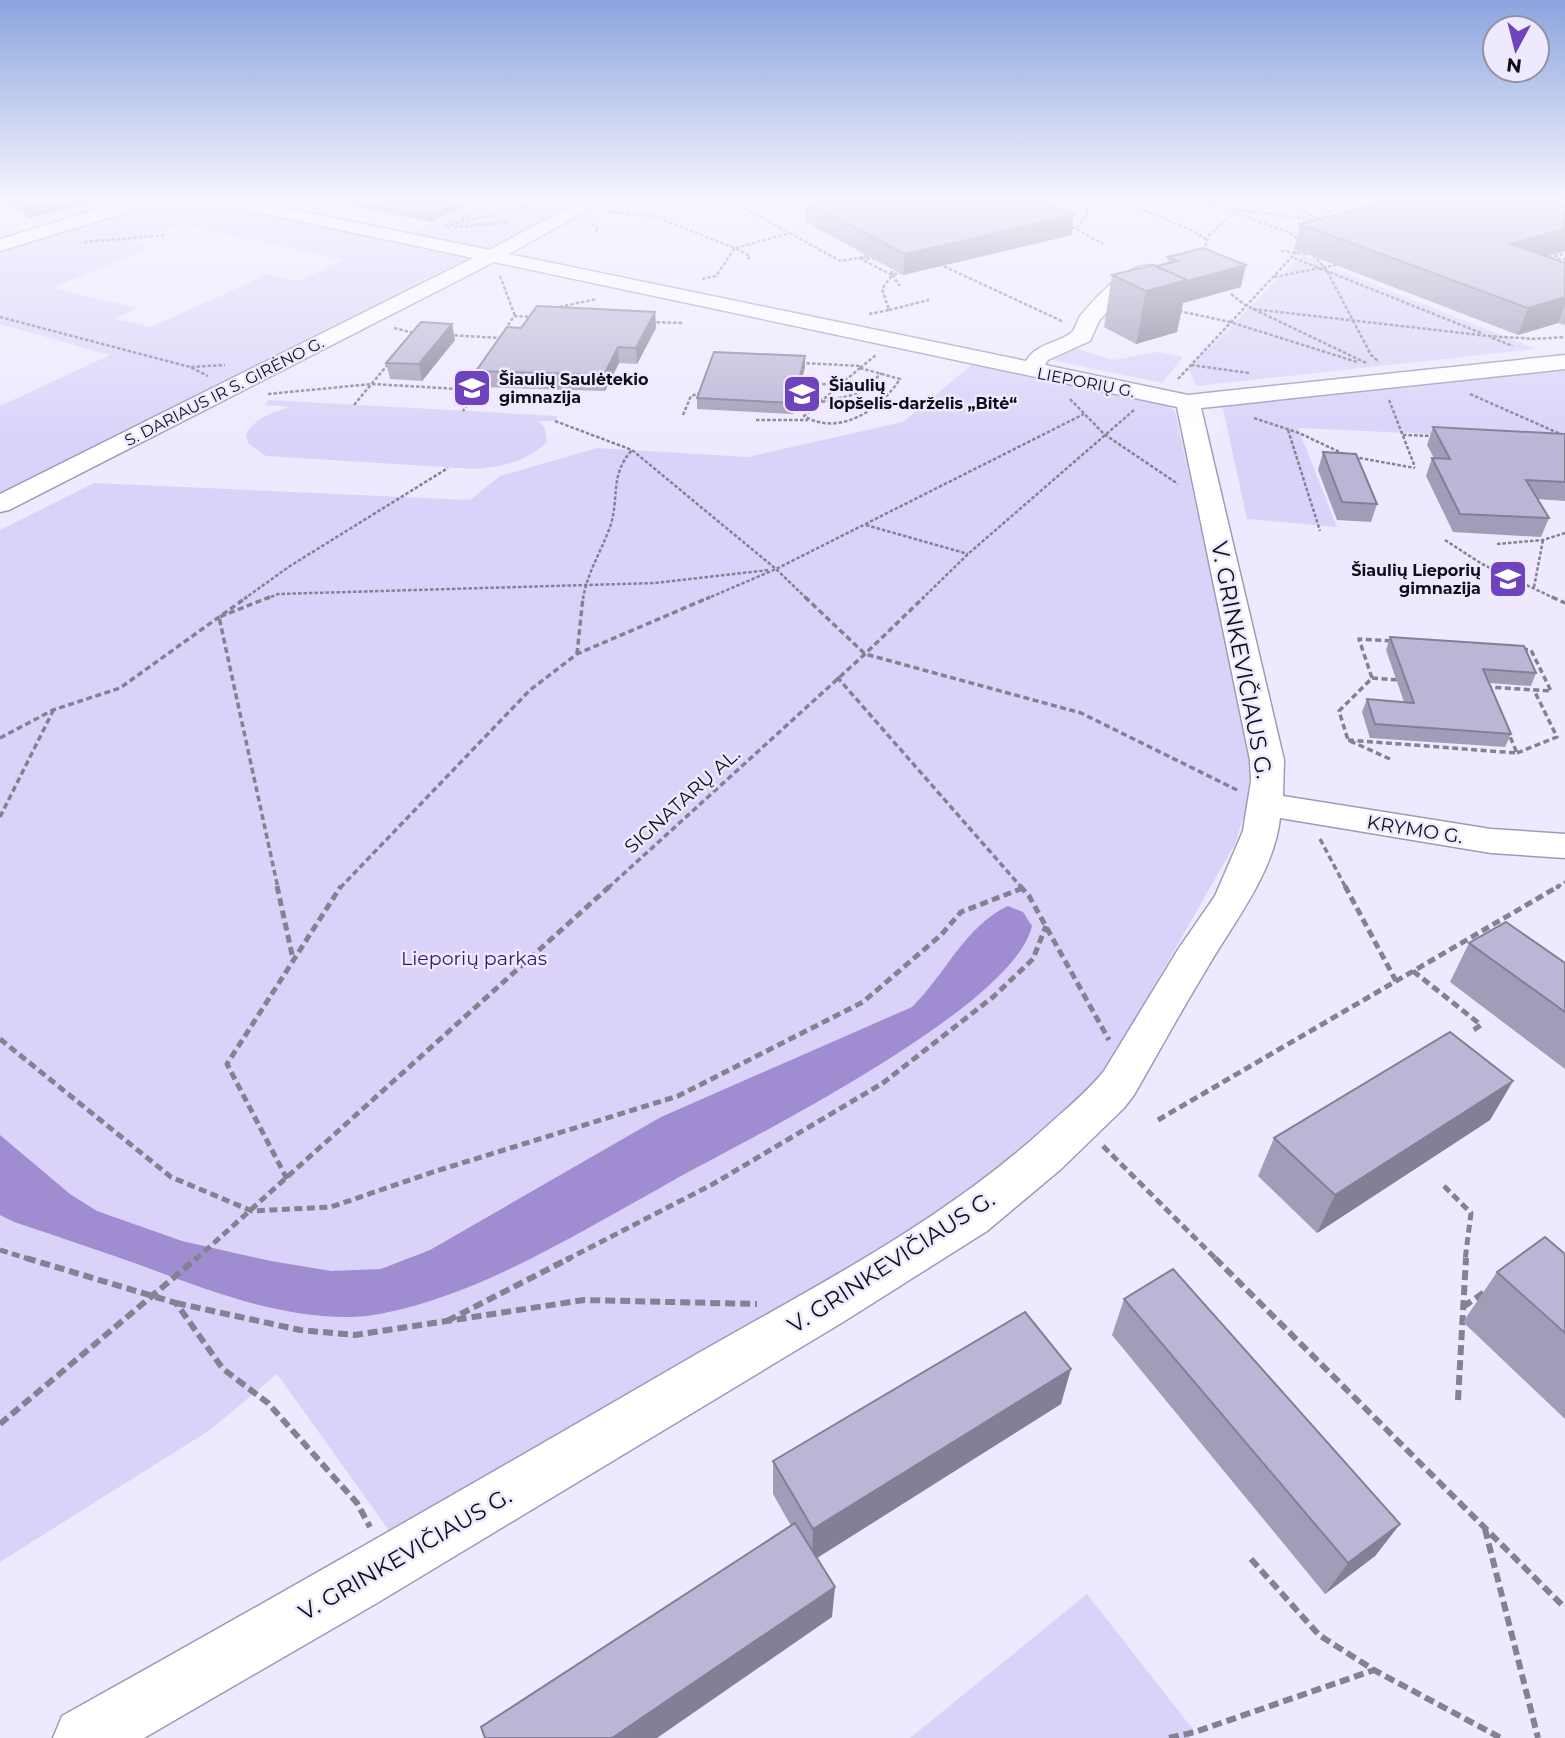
<svg xmlns="http://www.w3.org/2000/svg" width="1565" height="1738" viewBox="0 0 1565 1738" font-family="Montserrat,sans-serif">
	<style>
		.green { fill: #dbd2f9; fill-rule: evenodd }
		.water { fill: #a08dd1 }
		.lines { fill: none; stroke-linecap: round; stroke-linejoin: round }
		.minor-casing { stroke: #a199b9; stroke-width: 3 }
		.path-far3 { stroke: #858192; stroke-width: 2.5; stroke-dasharray: 3.5 2; stroke-linecap: butt }
		.path-far2 { stroke: #858192; stroke-width: 3.5; stroke-dasharray: 6 3.5; stroke-linecap: butt }
		.path-far1 { stroke: #858192; stroke-width: 5; stroke-dasharray: 8 4.5; stroke-linecap: butt }
		.path { stroke: #858192; stroke-width: 6; stroke-dasharray: 10 5; stroke-linecap: butt }
		.minor { fill: #fff; fill-rule: evenodd }
		.wall { fill: #a39cb8 }
		.shaded-wall { fill: #847f96 }
		.building { fill: #bdb5d6; stroke: #847f96; stroke-width: 2 }
		.labels { text-anchor: middle; stroke-width: 5; stroke-linejoin: round; paint-order: stroke }
		.far-poi-label { font-size: 16px; font-weight: bold; fill: #110e19; stroke: #eee9fe; text-anchor: start }
		.far-street-label { font-size: 16px; fill: #110e19; stroke: #eee9fe }
		.street-label { font-size: 19px; fill: #110e19; stroke: #eee9fe }
		.park-label { font-size: 19px; fill: #391969; stroke: #eee9fe }
		.near-street-label { font-size: 23px; fill: #110e19; stroke: #eee9fe }
	</style>
	<rect width="100%" height="100%" fill="#eee9fe"/>
	<g class="green">
		<path d="M 161,200 L 253,200 L 238,207 L 396,240 L 481,200 L 585,200 L 0,492 L 0,406 L 110,355 L 0,324 L 0,250 ZM 179,224 L 344,260 L 299,281 L 268,274 L 151,327 L 115,319 L 137,308 L 52,288 L 150,248 L 133,243 Z"/>
		<path d="M 1301,255 L 1536,349 L 1196,386 L 1189,369 Z"/>
		<path d="M 1077,349 L 1114,360 L 1157,352 L 1183,357 L 1162,383 L 1052,360 Z"/>
		<path d="M 974,363 L 1161,402 L 1175,411 L 1250,756 L 1248,803 L 1235,844 L 1097,1086 L 933,1224 L 390,1532 L 277,1374 L 210,1430 L 0,1562 L 0,530 L 94,483 L 470,500 L 500,476 L 597,448 L 748,457 L 903,422 Z"/>
		<path d="M 1565,366 L 1565,440 L 1298,428 L 1337,527 L 1247,519 L 1222,404 Z"/>
		<path d="M 268,400 L 558,416 L 555,421 L 538,421 L 545,428 L 547,442 C 526,462 504,466 476,469 L 266,456 L 248,443 L 246,435 C 254,418 273,412 290,407 L 265,405 Z"/>
		<path d="M 1087,1594 L 1195,1732 L 1189,1738 L 910,1738 Z"/>
	</g>
	<path class="water" d="M 1008,906 L 1023,912 L 1032,926 C 1013,1008 752,1137 674,1180 C 609,1216 543,1256 474,1285 C 439,1299 384,1318 346,1317 C 273,1316 207,1290 140,1265 C 98,1250 56,1236 14,1222 L 0,1215 L 0,1135 L 70,1194 L 97,1211 L 182,1241 L 271,1261 L 331,1271 L 381,1269 L 430,1250 L 661,1117 L 912,1007 C 945,975 965,926 1008,906 Z"/>
	<g class="lines">
		<defs>
			<g id="minor">
				<path d="M 129,200 L 156,200 L 153,204 L 0,251 L 0,239 Z"/>
				<path d="M 583,200 L 605,200 L 509,254 L 1026,361 C 1036,344 1055,344 1071,333 C 1076,329 1077,320 1081,315 C 1096,297 1130,260 1155,266 L 1158,270 L 1131,286 L 1099,321 L 1090,341 L 1048,360 L 1045,365 L 1188,395 L 1565,355 L 1565,369 L 1201,408 L 1284,760 L 1283,796 L 1491,829 L 1565,834 L 1565,858 L 1491,853 L 1280,818 C 1274,873 1233,923 1206,970 C 1181,1011 1158,1053 1134,1095 L 1124,1108 L 1061,1169 L 987,1231 L 843,1322 L 377,1603 L 144,1738 L 53,1738 L 62,1716 C 274,1598 485,1477 695,1355 C 816,1286 943,1221 1046,1127 C 1066,1109 1087,1092 1104,1071 L 1179,948 L 1215,896 L 1243,831 L 1251,781 L 1250,760 L 1177,407 L 494,262 L 9,510 L 0,512 L 0,494 L 473,258 L 252,211 L 243,206 L 246,202 L 252,201 L 489,250 Z"/>
			</g>
		</defs>
		<use href="#minor" class="minor-casing"/>
		<g class="path-far3">
			<path d="M 1118,200 L 1194,231 L 1207,240"/>
			<path d="M 1174,200 L 1214,207"/>
			<path d="M 1202,200 L 1290,233 L 1300,241"/>
			<path d="M 1284,200 L 1318,219"/>
			<path d="M 1378,200 L 1389,204"/>
			<path d="M 1226,208 L 1322,221"/>
			<path d="M 610,212 L 653,216 L 735,248 L 790,233 L 733,202"/>
			<path d="M 461,219 L 497,200"/>
			<path d="M 1322,222 L 1337,200"/>
			<path d="M 591,223 L 599,229 L 595,232"/>
			<path d="M 1067,224 L 1103,244"/>
			<path d="M 445,226 L 546,202"/>
			<path d="M 454,227 L 508,223"/>
			<path d="M 1077,228 L 1089,211 L 1084,200"/>
			<path d="M 790,233 L 840,261 L 859,258 L 892,275 L 903,272"/>
			<path d="M 84,242 L 166,235"/>
			<path d="M 1281,251 L 1310,254"/>
			<path d="M 1204,252 L 1208,236 L 1238,209 L 1238,200"/>
			<path d="M 873,254 L 859,258 L 877,259"/>
			<path d="M 1313,255 L 1326,269 L 1371,355 L 1379,362"/>
			<path d="M 1294,258 L 1481,333"/>
			<path d="M 1552,259 L 1565,259"/>
			<path d="M 1544,260 L 1565,253"/>
			<path d="M 939,264 L 1064,322"/>
			<path d="M 892,275 L 900,286"/>
			<path d="M 500,276 L 515,316"/>
			<path d="M 1274,277 L 1341,264"/>
			<path d="M 702,279 L 716,276 L 735,248 L 750,256 L 747,260"/>
			<path d="M 1231,294 L 1245,305 L 1366,363"/>
			<path d="M 554,308 L 597,299"/>
			<path d="M 1253,309 L 1488,336 L 1535,339 L 1565,337"/>
			<path d="M 889,310 L 929,300"/>
			<path d="M 1179,311 L 1230,322 L 1357,362"/>
			<path d="M 869,314 L 889,310 L 882,289 L 892,275 L 891,263"/>
			<path d="M 0,317 L 190,367 L 208,376"/>
			<path d="M 651,322 L 682,323"/>
			<path d="M 394,328 L 414,333"/>
			<path d="M 449,335 L 500,338 L 514,316 L 534,317"/>
			<path d="M 1492,338 L 1513,346"/>
			<path d="M 801,363 L 862,366"/>
			<path d="M 1191,365 L 1249,373"/>
			<path d="M 191,367 L 225,365"/>
			<path d="M 860,368 L 900,379 C 880,410 839,437 804,416 Z"/>
			<path d="M 860,368 L 876,355"/>
			<path d="M 1178,379 L 1301,247"/>
			<path d="M 864,388 L 886,393"/>
			<path d="M 268,394 L 372,384 L 476,390 L 463,411"/>
			<path d="M 1470,394 L 1565,436"/>
			<path d="M 1070,399 L 1104,434 L 1178,484"/>
			<path d="M 822,400 L 800,395 L 802,383 L 839,385"/>
			<path d="M 1389,400 L 1415,467"/>
			<path d="M 822,402 L 857,394 L 882,373"/>
			<path d="M 354,405 L 389,363"/>
			<path d="M 683,415 L 691,396 L 703,392"/>
			<path d="M 1254,418 L 1299,433 L 1346,455"/>
			<path d="M 756,420 L 808,420"/>
			<path d="M 555,421 L 632,450 L 776,569 L 807,599"/>
			<path d="M 1288,430 L 1320,531"/>
			<path d="M 1403,435 L 1433,436"/>
			<path d="M 1354,457 L 1415,468"/>
			<path d="M 866,525 L 968,554"/>
			<path d="M 1445,540 L 1482,564 L 1556,599"/>
			<path d="M 1497,544 L 1543,540 L 1565,533"/>
			<path d="M 1534,587 L 1543,540"/>
			<path d="M 244,599 L 290,566 L 448,468"/>
			<path d="M 266,599 L 278,594 L 655,583 L 769,570"/>
			<path d="M 583,599 C 587,573 601,552 610,527 C 620,497 609,476 632,450"/>
			<path d="M 706,599 L 776,569 L 1084,414"/>
			<path d="M 922,599 L 968,554 L 1134,410"/>
		</g>
		<g class="path-far2">
			<path d="M 270,597 L 219,617 L 278,888"/>
			<path d="M 805,597 L 865,654 L 1081,713 L 1237,790"/>
			<path d="M 1552,597 L 1565,603"/>
			<path d="M 577,654 L 583,597"/>
			<path d="M 837,677 L 1022,888"/>
			<path d="M 1372,678 L 1399,680"/>
			<path d="M 1490,690 L 1489,687 L 1551,691 L 1531,650 L 1521,649"/>
			<path d="M 0,738 L 53,710 L 120,688 L 247,597"/>
			<path d="M 1348,740 L 1517,753 L 1509,734"/>
			<path d="M 1517,753 L 1557,737 L 1534,690"/>
			<path d="M 1390,759 L 1348,740 L 1339,711 L 1372,678 L 1359,639 L 1394,641"/>
			<path d="M 0,817 L 53,711"/>
			<path d="M 1320,839 L 1346,888"/>
			<path d="M 340,888 L 530,690 L 577,654 L 710,597"/>
			<path d="M 608,888 L 865,654 L 924,597"/>
			<path d="M 1556,888 L 1565,882"/>
		</g>
		<g class="path-far1">
			<path d="M 277,886 L 293,959"/>
			<path d="M 1020,886 L 1029,896 L 1109,1040"/>
			<path d="M 1345,886 L 1396,981"/>
			<path d="M 1413,971 L 1481,1025 L 1472,1031"/>
			<path d="M 0,1039 L 171,1177 L 252,1211 L 331,1207 L 433,1172 L 678,1096 L 863,1002 L 941,935 L 961,912 L 1023,888"/>
			<path d="M 1158,1120 L 1559,886"/>
			<path d="M 1103,1146 L 1217,1260"/>
			<path d="M 287,1179 L 227,1064 L 341,886"/>
			<path d="M 1444,1186 L 1471,1213 L 1465,1260"/>
			<path d="M 0,1250 L 32,1260"/>
			<path d="M 195,1260 L 610,886"/>
			<path d="M 566,1260 L 713,1184 L 883,1083 L 993,997 L 1033,959 L 1046,926"/>
		</g>
		<g class="path">
			<path d="M 26,1258 L 176,1303 L 223,1369 L 268,1403 L 357,1503 L 370,1527"/>
			<path d="M 1215,1258 L 1565,1608"/>
			<path d="M 176,1303 L 300,1330 L 355,1335 L 584,1300 L 757,1304"/>
			<path d="M 1463,1307 L 1486,1291"/>
			<path d="M 447,1321 L 570,1258"/>
			<path d="M 1458,1400 L 1466,1258"/>
			<path d="M 0,1424 L 197,1258"/>
			<path d="M 1485,1529 L 1538,1738"/>
			<path d="M 1251,1559 L 1319,1635 L 1374,1670 L 1501,1738"/>
			<path d="M 1169,1738 L 1195,1732 L 1374,1670"/>
		</g>
		<use href="#minor" class="minor"/>
	</g>
	<g class="wall">
		<path d="M 0,200 L 107,200 L 29,218 L 0,202 Z"/>
		<path d="M 320,200 L 477,200 L 430,222 Z"/>
		<path d="M 1565,200 L 1565,251 L 1546,256 L 1565,263 L 1565,325 L 1558,323 L 1518,335 L 1294,249 L 1300,224 Z"/>
		<path d="M 807,203 L 1072,235 L 903,275 L 806,222 Z"/>
		<path d="M 1168,257 L 1241,287 L 1183,303 L 1177,332 L 1136,344 L 1104,327 L 1112,275 L 1167,264 Z"/>
		<path d="M 655,312 L 656,328 L 637,364 L 619,363 L 605,391 L 478,387 L 476,371 L 521,328 Z"/>
		<path d="M 455,340 L 422,381 L 390,379 L 386,363 Z"/>
		<path d="M 805,367 L 793,414 L 697,409 L 697,398 Z"/>
		<path d="M 1433,427 L 1565,434 L 1565,501 L 1537,499 L 1549,518 L 1541,537 L 1453,532 L 1426,476 L 1432,458 L 1434,458 L 1427,445 Z"/>
		<path d="M 1323,452 L 1377,504 L 1371,522 L 1337,520 L 1318,470 Z"/>
		<path d="M 1390,637 L 1536,673 L 1531,686 L 1489,683 L 1511,734 L 1505,747 L 1370,738 L 1362,712 L 1367,699 L 1404,702 L 1386,650 Z"/>
		<path d="M 1469,943 L 1565,963 L 1565,1069 L 1450,982 Z"/>
		<path d="M 1513,1081 L 1490,1120 L 1317,1233 L 1258,1176 L 1274,1138 Z"/>
		<path d="M 1565,1254 L 1565,1419 L 1463,1322 L 1497,1272 Z"/>
		<path d="M 1124,1299 L 1400,1524 L 1375,1556 L 1325,1594 L 1112,1335 Z"/>
		<path d="M 1061,1404 L 817,1558 L 832,1617 L 791,1526 L 773,1494 L 773,1461 Z"/>
	</g>
	<g class="shaded-wall">
		<path d="M 29,200 L 107,200 L 29,218 L 23,201 Z"/>
		<path d="M 466,200 L 477,200 L 430,222 L 429,217 Z"/>
		<path d="M 1074,215 L 1072,235 L 903,275 L 905,254 Z"/>
		<path d="M 1565,229 L 1565,251 L 1502,270 L 1511,244 Z"/>
		<path d="M 1246,265 L 1241,287 L 1183,303 L 1177,332 L 1136,344 L 1146,291 Z"/>
		<path d="M 1565,297 L 1565,304 L 1558,323 L 1518,335 L 1528,308 Z"/>
		<path d="M 655,312 L 656,328 L 637,364 L 636,348 Z"/>
		<path d="M 452,324 L 455,340 L 422,381 L 419,364 Z"/>
		<path d="M 618,347 L 619,363 L 605,391 L 604,375 Z"/>
		<path d="M 805,356 L 805,367 L 793,414 L 793,403 Z"/>
		<path d="M 1513,1081 L 1490,1120 L 1317,1233 L 1335,1195 Z"/>
		<path d="M 1071,1369 L 1061,1404 L 812,1561 L 813,1529 Z"/>
		<path d="M 1400,1524 L 1375,1556 L 1325,1594 L 1348,1563 Z"/>
		<path d="M 835,1587 L 832,1617 L 657,1738 L 612,1738 Z"/>
	</g>
	<g class="building">
		<path d="M 343,200 L 466,200 L 429,217 Z"/>
		<path d="M 821,200 L 892,200 L 894,201 L 898,200 L 1039,200 L 1074,215 L 905,254 L 807,203 Z"/>
		<path d="M 1391,200 L 1565,200 L 1565,229 L 1511,244 L 1565,263 L 1565,297 L 1528,308 L 1300,224 Z"/>
		<path d="M 1203,248 L 1246,265 L 1187,281 L 1156,266 L 1178,261 L 1168,257 Z"/>
		<path d="M 1153,265 L 1187,280 L 1146,291 L 1112,275 Z"/>
		<path d="M 537,306 L 655,312 L 636,348 L 618,347 L 604,375 L 476,371 L 507,327 L 521,328 Z"/>
		<path d="M 421,322 L 452,324 L 419,364 L 386,363 Z"/>
		<path d="M 714,352 L 805,356 L 793,403 L 697,398 Z"/>
		<path d="M 1433,427 L 1565,434 L 1565,482 L 1526,480 L 1549,518 L 1460,514 L 1432,458 L 1450,459 Z"/>
		<path d="M 1323,452 L 1356,454 L 1377,504 L 1342,502 Z"/>
		<path d="M 1390,637 L 1524,646 L 1536,673 L 1483,669 L 1511,734 L 1375,724 L 1367,699 L 1414,703 Z"/>
		<path d="M 1506,922 L 1565,963 L 1565,1012 L 1469,943 Z"/>
		<path d="M 1450,1032 L 1513,1081 L 1335,1195 L 1274,1138 Z"/>
		<path d="M 1545,1237 L 1565,1254 L 1565,1333 L 1497,1272 Z"/>
		<path d="M 1173,1269 L 1400,1524 L 1348,1563 L 1124,1299 Z"/>
		<path d="M 1025,1312 L 1071,1369 L 813,1529 L 773,1461 Z"/>
		<path d="M 795,1523 L 835,1587 L 612,1738 L 485,1738 L 481,1727 Z"/>
	</g>
	<linearGradient id="sky" x2="0" y2="1"><stop stop-color="#8ba4df"/><stop offset="0.45" stop-color="#f7f5ff"/><stop offset="1" stop-color="#f7f5ff" stop-opacity="0"/></linearGradient>
	<rect width="1565" height="443" fill="url(#sky)"/>
	<defs>
		<symbol id="school-square" viewBox="-11 -11 22 22"><rect x="-9" y="-9" width="18" height="18" rx="4" fill="#6f43bb" stroke="#eee9fe"/><path d="M0-5L7-2L0 1L-7-2ZM-4 1L0 2.5L4 1V4Q0 6-4 4Z" fill="#fff"/></symbol>
	</defs>
	<g fill-rule="evenodd">
		<use href="#school-square" x="450" y="366" width="44" height="44"/>
		<use href="#school-square" x="780" y="372" width="44" height="44"/>
		<use href="#school-square" x="1486" y="557" width="44" height="44"/>
	</g>
	<g class="labels">
		<g class="far-poi-label">
			<text x="499" y="385">Šiaulių Saulėtekio<tspan x="499" dy="18">gimnazija</tspan></text>
			<text x="829" y="391">Šiaulių<tspan x="829" dy="18">lopšelis-darželis „Bitė“</tspan></text>
			<text x="1481" y="576" text-anchor="end">Šiaulių Lieporių<tspan x="1481" dy="18">gimnazija</tspan></text>
		</g>
		<g class="far-street-label">
			<text transform="translate(1086 382) rotate(11)" y="6">LIEPORIŲ G.</text>
			<text transform="translate(224 391) rotate(-27)" y="6">S. DARIAUS IR S. GIRĖNO G.</text>
		</g>
		<g class="street-label">
			<text transform="translate(682 800) rotate(-42)" y="7">SIGNATARŲ AL.</text>
			<text transform="translate(1415 829) rotate(9)" y="7">KRYMO G.</text>
		</g>
		<g class="park-label">
			<text x="474" y="965">Lieporių parkas</text>
		</g>
		<g class="near-street-label">
			<text transform="translate(1242 660) rotate(79)" y="8">V. GRINKEVIČIAUS G.</text>
			<text transform="translate(891 1262) rotate(-33)" y="8">V. GRINKEVIČIAUS G.</text>
			<text transform="translate(405 1554) rotate(-30)" y="8">V. GRINKEVIČIAUS G.</text>
		</g>
	</g>
	<g transform="translate(1516 49) rotate(187)"><circle r="33" fill="#eee9fe" stroke="#9691a2" stroke-width="2"/>
	<path d="M0-5L12 26L0 18L-12 26Z" fill="#6f43bb"/>
	<text y="-10" font-size="19" font-weight="bold" text-anchor="middle" fill="#110e19">N</text>
	</g>
</svg>
